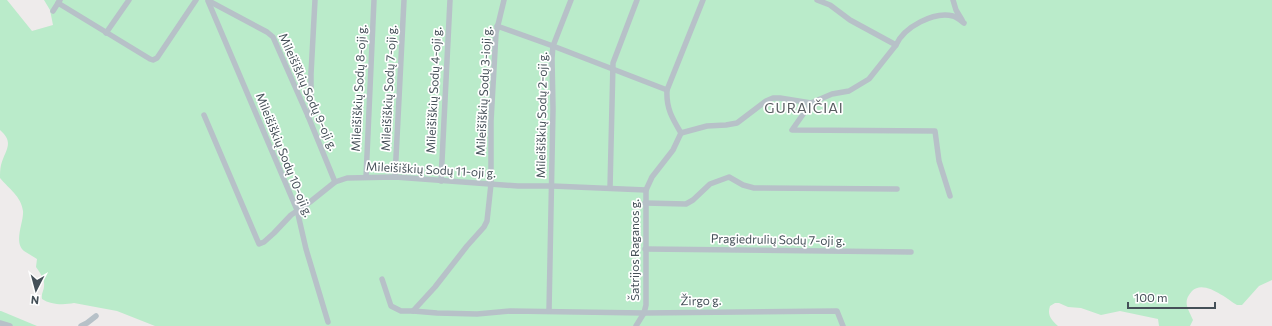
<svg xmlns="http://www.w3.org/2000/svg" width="1272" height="326" viewBox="0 0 1272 326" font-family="Commissioner,sans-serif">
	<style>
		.green { fill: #baebca }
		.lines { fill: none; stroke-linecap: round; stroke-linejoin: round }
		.street { stroke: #b7c1c8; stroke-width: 5.5 }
		.labels { text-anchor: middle; stroke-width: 3.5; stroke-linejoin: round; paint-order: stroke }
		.street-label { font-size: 12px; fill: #455058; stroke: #fff }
		.quarter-label { font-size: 14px; letter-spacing: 1px; fill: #585c60; stroke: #fff }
	</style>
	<rect width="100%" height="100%" fill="#eeebeb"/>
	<g class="green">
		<path d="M 0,0 L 7,0 L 32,31 L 53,25 L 50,10 L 44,0 L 1272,0 L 1272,280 L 1259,286 L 1242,305 L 1237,305 C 1227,299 1204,279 1192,291 C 1182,302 1188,308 1193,320 L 1190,326 L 1159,326 L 1158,319 L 1120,311 L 1101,315 L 1081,308 L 1068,307 L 1059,303 L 1055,303 L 1050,306 C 1047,315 1051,320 1058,326 L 155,326 L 117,311 L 74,303 C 64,305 51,305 42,299 C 41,293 44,291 44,286 C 45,279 40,273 36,267 L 37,259 C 33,256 28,254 24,251 C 13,242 24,222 23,211 C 21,196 9,189 0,178 C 0,174 0,169 1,165 C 5,150 15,143 0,130 Z"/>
		<path d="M 0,311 L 1,311 L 37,326 L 0,326 Z"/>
	</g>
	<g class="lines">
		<g class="street">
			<path d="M 817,0 L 830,5 L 850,20 L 896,45"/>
			<path d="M 953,0 L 956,10 L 962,20"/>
			<path d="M 208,1 L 297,210 L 306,249 L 328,322"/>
			<path d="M 209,1 L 267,32 L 273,37 L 308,116 L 335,182"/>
			<path d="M 58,3 L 150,59 L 153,60 L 157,58 L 196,0"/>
			<path d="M 53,11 L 60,0"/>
			<path d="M 497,26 L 553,46 L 667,90"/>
			<path d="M 106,33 L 129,0"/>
			<path d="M 811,103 L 792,130 L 935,131 L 939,161 L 950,196"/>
			<path d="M 204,115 L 259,244 L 264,242 L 274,233 L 291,215 L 310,202 L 335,182 L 347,178 L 395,177 L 518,186 L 552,186 L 646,190"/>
			<path d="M 308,116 L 310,115 L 311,111 L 311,74 L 315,0"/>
			<path d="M 681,133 L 707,126 L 726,125 L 737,123 L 766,101 L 773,98 L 780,98 L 811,103 L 832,94 L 849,91 L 869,79 L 896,45 C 904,27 934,11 953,16 C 957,17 960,20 964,23"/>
			<path d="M 366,177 L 374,0"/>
			<path d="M 395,177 L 404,0"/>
			<path d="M 441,181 L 450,0"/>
			<path d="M 610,188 L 613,63 L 637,0"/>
			<path d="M 645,203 L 686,204 L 693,200 L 710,184 L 729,177 L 743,185 L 754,188 L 897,189"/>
			<path d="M 645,249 L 911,252"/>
			<path d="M 382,279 L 391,306 L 401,311 L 413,311 L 437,313 L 477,314 L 510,311 L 644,313 L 837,311 L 843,326"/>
			<path d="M 413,311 L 435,287 L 467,246 L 484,227 L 487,221 L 491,184 L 491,121 L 496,33 L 504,0"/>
			<path d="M 549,311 L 553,109 L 552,58 L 553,46 L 571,0"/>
			<path d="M 0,323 L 10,326"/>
			<path d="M 81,326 L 87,323 L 96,316"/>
			<path d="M 636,326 L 644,313 L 646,305 L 646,190 L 652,177 L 673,150 L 681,133 C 672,118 666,108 667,90 L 703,0"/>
		</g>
	</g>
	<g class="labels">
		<g class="street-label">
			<text transform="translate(359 88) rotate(-87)" y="4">Mileišiškių Sodų 8-oji g.</text>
			<text transform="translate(389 88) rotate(-87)" y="4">Mileišiškių Sodų 7-oji g.</text>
			<text transform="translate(434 90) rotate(-87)" y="4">Mileišiškių Sodų 4-oji g.</text>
			<text transform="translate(484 91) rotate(-87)" y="4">Mileišiškių Sodų 3-ioji g.</text>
			<text transform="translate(308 92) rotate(66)" y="4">Mileišiškių Sodų 9-oji g.</text>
			<text transform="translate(542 115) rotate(-89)" y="4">Mileišiškių Sodų 2-oji g.</text>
			<text transform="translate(284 155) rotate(68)" y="4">Mileišiškių Sodų 10-oji g.</text>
			<text transform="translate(431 170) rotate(3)" y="4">Mileišiškių Sodų 11-oji g.</text>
			<text transform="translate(778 240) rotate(1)" y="4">Pragiedrulių Sodų 7-oji g.</text>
			<text transform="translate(635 250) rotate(-90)" y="4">Šatrijos Raganos g.</text>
			<text transform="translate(701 301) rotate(-1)" y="4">Žirgo g.</text>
		</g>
		<g class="quarter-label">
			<text x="804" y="113">GURAIČIAI</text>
		</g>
	</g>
	<g transform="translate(36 290) rotate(186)" stroke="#ffffff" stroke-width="3" paint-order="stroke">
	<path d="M0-3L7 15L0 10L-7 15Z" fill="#455058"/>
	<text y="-6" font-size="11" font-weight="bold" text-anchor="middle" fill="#455058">N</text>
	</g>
	<path d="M1128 302v6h87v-6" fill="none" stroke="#455058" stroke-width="2"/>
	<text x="1134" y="302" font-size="12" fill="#455058" stroke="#ffffff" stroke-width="3" paint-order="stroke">100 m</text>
</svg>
